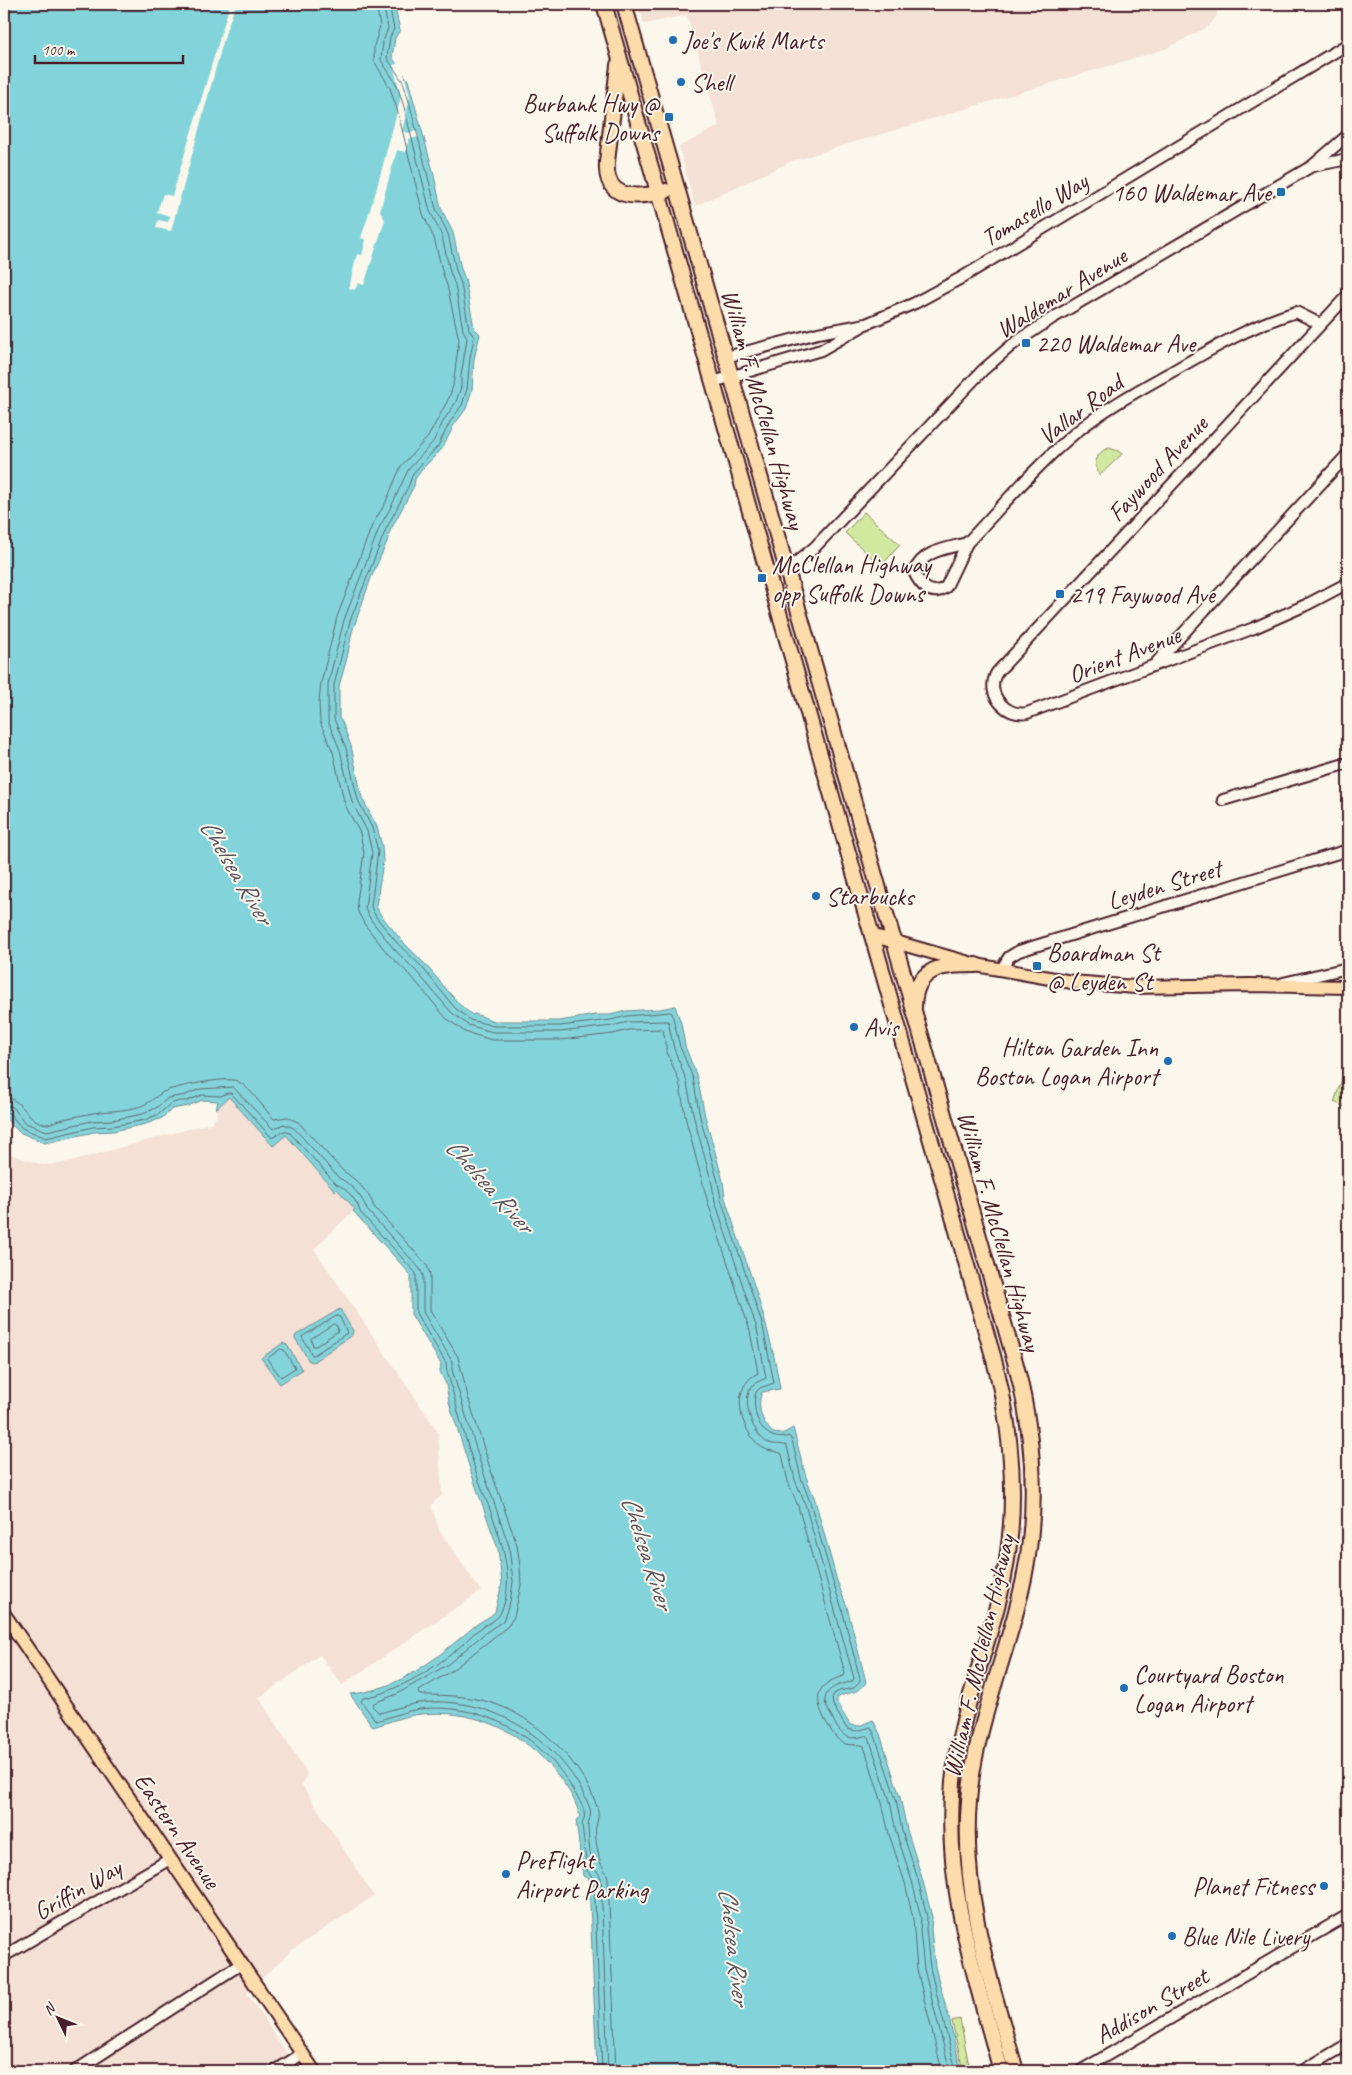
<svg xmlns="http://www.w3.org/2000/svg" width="1352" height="2075" viewBox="0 0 1352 2075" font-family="Caveat,sans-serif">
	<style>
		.built { fill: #f4e0d5 }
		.green { fill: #d1e99f; stroke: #8e8465 }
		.water { fill: #83d4da; stroke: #6c8c94 }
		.pier { fill: #fbf7ec }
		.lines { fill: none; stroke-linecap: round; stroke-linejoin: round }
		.shore { stroke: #616771; stroke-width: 1 }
		.minor-casing { stroke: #4a1f2b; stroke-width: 14 }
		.major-casing { stroke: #4a1f2b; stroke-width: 16 }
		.highway-casing { stroke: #4a1f2b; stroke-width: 18 }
		.minor { stroke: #fbf7ec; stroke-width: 10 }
		.major { stroke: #fddcac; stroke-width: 12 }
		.highway { stroke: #fddcac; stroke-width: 14 }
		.poi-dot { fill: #1f6fb2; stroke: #fbf7ec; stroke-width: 2 }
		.labels { text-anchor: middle; stroke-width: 4; stroke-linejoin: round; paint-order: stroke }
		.poi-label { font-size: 25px; fill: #4a1f2b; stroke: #fbf7ec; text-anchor: start }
		.street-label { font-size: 25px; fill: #4a1f2b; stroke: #fbf7ec }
		.water-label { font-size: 26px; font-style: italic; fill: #5b5560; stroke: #fbf7ec }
	</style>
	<rect width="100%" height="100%" fill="#fbf7ec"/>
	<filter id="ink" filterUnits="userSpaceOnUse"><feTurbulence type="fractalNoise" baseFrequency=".02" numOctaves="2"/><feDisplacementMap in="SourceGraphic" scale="10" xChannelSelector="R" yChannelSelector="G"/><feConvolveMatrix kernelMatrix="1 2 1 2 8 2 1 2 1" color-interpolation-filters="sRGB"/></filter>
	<g filter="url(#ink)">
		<g class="built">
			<path d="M 638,4 L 1220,4 L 1216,17 L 1209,26 L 1165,49 L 792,161 L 695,206 L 679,147 L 719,126 L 687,15 L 644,24 Z"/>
			<path d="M 229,1097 L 273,1146 L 285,1135 L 335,1191 L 337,1189 L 355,1209 L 314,1249 L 438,1432 L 442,1495 L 431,1505 L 440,1532 L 481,1591 L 342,1685 L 320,1655 L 259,1698 L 307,1773 L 302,1785 L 374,1896 L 292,1950 L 247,1993 L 298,2071 L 73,2071 L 68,2065 L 58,2071 L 12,2071 L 4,2069 L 4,1152 L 42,1165 L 60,1164 L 211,1123 L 217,1116 L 216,1109 Z"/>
		</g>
		<g class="green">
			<path d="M 1109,448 L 1118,451 L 1122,454 L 1100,475 C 1092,464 1096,452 1109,448 Z"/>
			<path d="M 864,512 L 900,545 L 881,566 L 845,533 Z"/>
			<path d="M 1348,1062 L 1348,1108 L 1334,1102 Z"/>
			<path d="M 960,2019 L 970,2071 L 963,2071 L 952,2021 Z"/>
		</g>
		<g class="water">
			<path d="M 4,4 L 394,4 L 400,30 L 395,38 L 392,57 L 408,80 L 433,171 L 441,208 L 453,233 L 461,269 L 465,279 L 474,328 L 480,334 L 474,359 L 472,390 L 466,409 L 454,425 L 442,449 L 423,468 L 415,479 L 414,486 L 390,531 L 387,542 L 371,578 L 352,632 L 347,658 L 339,686 L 339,718 L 342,722 L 351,746 L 362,798 L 377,827 L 382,846 L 383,862 L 376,906 L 380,914 L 402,941 L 424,963 L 459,1004 L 472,1015 L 475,1014 L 494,1021 L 560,1021 L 595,1015 L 610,1015 L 626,1011 L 660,1009 L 675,1006 L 681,1023 L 685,1046 L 697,1077 L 705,1116 L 723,1181 L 725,1198 C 745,1261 770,1323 780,1389 L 762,1392 C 756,1407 762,1423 773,1433 L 782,1434 L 793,1428 L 806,1477 L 815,1500 L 837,1581 L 847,1607 L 865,1678 L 866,1684 C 853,1696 848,1691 837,1698 L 837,1703 L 850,1725 L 859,1726 L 873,1720 L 880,1734 L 900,1797 L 907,1830 L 922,1878 L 932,1917 L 931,1929 L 935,1967 L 950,2022 L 961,2071 L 597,2071 L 589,1879 L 583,1876 L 576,1820 L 580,1817 C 576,1798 562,1779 549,1765 C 517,1728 470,1709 422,1714 C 405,1715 390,1722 373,1727 L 350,1694 C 401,1690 439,1656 476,1625 C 482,1620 489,1618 495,1612 L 502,1583 L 498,1549 L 472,1475 L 449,1402 L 446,1384 L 440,1372 L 441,1364 L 411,1314 L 411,1275 L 353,1211 L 355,1209 L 337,1189 L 335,1191 L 286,1135 L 273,1146 L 229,1097 L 216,1109 L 218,1101 L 202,1100 L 188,1106 L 172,1109 L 162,1118 L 146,1124 L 113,1131 L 94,1132 L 45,1143 L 19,1132 L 7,1120 L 4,1111 Z"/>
			<path d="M 340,1309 L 353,1331 L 352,1335 L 313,1362 L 309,1361 L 295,1338 L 296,1335 Z"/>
			<path d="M 283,1343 L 287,1345 L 302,1370 L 280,1384 L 261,1358 Z"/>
		</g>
		<g class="pier">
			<path d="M 230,4 L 236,4 L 226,31 L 171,231 L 156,228 L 158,220 L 168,222 L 170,216 L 157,212 L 163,194 L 172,196 Z"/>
			<path d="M 395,58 L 403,70 L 410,97 L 402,131 L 409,133 L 417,131 L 419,137 L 409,139 L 405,152 L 397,150 L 380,210 L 385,220 L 364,285 L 358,283 L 355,290 L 349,288 L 357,254 L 362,255 L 366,240 L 361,238 L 376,191 L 401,97 L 393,65 L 397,64 Z"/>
		</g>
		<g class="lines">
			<g class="shore">
				<path d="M 376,4 L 380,26 L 374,46 L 374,61 L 390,88 L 397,109 L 423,214 L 434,238 L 443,274 L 447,285 L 459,340 L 453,386 L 449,398 L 428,437 L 401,466 L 385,504 L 373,523 L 337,617 L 321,683 L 319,702 L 320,722 L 333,752 L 345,805 L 360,833 L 364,853 L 357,901 L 358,912 L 365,925 L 388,954 L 411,976 L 446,1018 L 465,1032 L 492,1040 L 560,1040 L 613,1034 L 629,1030 L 663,1029 L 667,1052 L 679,1081 L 686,1120 L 708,1203 L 750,1331 L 758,1373 C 753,1376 749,1378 746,1383 C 733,1402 744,1433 760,1446 C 767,1452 775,1450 782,1454 L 788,1482 L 798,1506 L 845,1673 L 844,1676 C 817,1683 813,1696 825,1720 C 830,1728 833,1736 841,1742 C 849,1747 857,1743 864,1746 L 882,1803 L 889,1834 L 905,1883 L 913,1919 L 917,1970 L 942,2071"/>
				<path d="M 383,4 L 388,28 L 383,42 L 381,60 L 397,85 L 404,107 L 430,211 L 442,236 L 450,272 L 455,285 L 463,330 L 467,338 L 461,376 L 461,387 L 456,402 L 444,420 L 433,442 L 408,470 L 391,507 L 380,526 L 344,620 L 328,684 L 328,721 L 340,750 L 352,802 L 367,831 L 372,852 L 365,909 L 371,920 L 394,949 L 416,971 L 451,1012 L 468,1025 L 493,1032 L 560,1032 L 612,1026 L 628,1022 L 668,1021 L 674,1049 L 686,1079 L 694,1118 L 712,1184 L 715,1201 L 757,1329 L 766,1378 C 763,1380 757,1381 753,1385 C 740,1399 752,1431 765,1441 C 772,1446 781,1443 787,1446 L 795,1480 L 805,1504 L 854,1678 L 852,1682 C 838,1684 819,1690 827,1708 C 829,1712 831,1715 833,1719 C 836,1726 840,1734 848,1737 C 854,1739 861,1737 867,1735 L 869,1738 L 890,1801 L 896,1832 L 912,1881 L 921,1918 L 920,1930 L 924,1969 L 950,2071"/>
				<path d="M 389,4 L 394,29 L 390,37 L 387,58 L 403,82 L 410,105 L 436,209 L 448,234 L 456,270 L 461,284 L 469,329 L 474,337 L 470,358 L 467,389 L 462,405 L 450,422 L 438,446 L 413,473 L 409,485 L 386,529 L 350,621 L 334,685 L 334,719 L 346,748 L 358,800 L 372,828 L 378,851 L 371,907 L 376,917 L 398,944 L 421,966 L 455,1008 L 470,1020 L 494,1026 L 560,1026 L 611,1020 L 627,1016 L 670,1012 L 672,1013 L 680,1047 L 693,1078 L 700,1117 L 718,1182 L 721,1199 L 763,1327 L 774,1383 L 760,1388 L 756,1392 C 750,1413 763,1445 789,1436 L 792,1440 L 801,1478 L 810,1502 L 833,1582 L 842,1609 L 860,1679 L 860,1682 L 854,1688 L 839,1691 L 834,1694 L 832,1698 L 833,1705 L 847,1729 L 857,1731 L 871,1727 L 875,1736 L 896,1799 L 902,1831 L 918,1879 L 927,1917 L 926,1929 L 930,1968 L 956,2071"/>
				<path d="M 4,1097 C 23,1098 27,1123 48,1124 C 51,1124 55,1121 59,1120 C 68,1118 79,1116 88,1114 C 106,1110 123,1112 141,1106 C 150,1103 155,1097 163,1092 C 174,1087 227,1076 237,1081 C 249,1086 264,1109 274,1119 L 287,1117 L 298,1122 L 343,1171 C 355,1178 370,1193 374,1207 L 427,1265 L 430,1274 L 430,1310 L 458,1357 L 468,1397 L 490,1468 L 517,1545 L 520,1566 L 521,1585 L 514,1617 L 508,1626 L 451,1671 L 419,1691 L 418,1693 L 420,1695 C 448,1695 477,1696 503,1707 C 542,1724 582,1764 596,1804 C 600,1813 598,1818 596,1827 C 594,1835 598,1852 600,1861 C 601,1867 607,1871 608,1878 L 616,2071"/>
				<path d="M 4,1105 L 13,1107 L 25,1123 L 47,1131 L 92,1121 L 112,1120 L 143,1114 L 156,1108 L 168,1098 L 186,1095 L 200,1089 L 233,1087 L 273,1129 L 284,1124 L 294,1128 L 339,1178 C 350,1183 364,1198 367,1210 L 420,1269 L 423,1275 L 423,1312 L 452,1361 L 452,1370 L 483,1471 L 509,1546 L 513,1582 L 510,1602 L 503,1621 L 485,1633 L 447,1665 L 397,1694 L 374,1703 L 372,1706 L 379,1713 C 393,1710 405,1705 419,1703 C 491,1694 562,1740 589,1806 C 593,1815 588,1820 588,1828 C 589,1839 589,1855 593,1866 C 595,1870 599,1873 601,1878 L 608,2071"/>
				<path d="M 4,1111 L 9,1113 L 22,1128 L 46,1138 L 93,1127 L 113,1126 L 145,1120 L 159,1114 L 170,1104 L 179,1101 L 187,1101 L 202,1095 L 221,1096 L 227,1093 L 231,1093 L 272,1138 L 283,1131 L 290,1133 L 336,1184 C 345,1187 359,1202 360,1212 L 416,1273 L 416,1313 L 446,1363 C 446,1372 449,1377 451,1385 C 458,1414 467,1443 476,1472 C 489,1512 522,1573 500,1614 C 496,1621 488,1623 482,1627 C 476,1631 470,1637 465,1642 C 440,1666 397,1692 363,1698 L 361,1701 L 376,1721 C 391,1717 405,1711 420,1709 C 482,1702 543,1736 573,1790 C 579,1800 589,1812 582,1824 L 587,1871 L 594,1879 L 602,2071"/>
				<path d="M 337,1316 L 340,1317 L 347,1333 L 314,1355 L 312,1355 L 302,1337 Z"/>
				<path d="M 334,1324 L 337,1326 L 338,1331 L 316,1346 L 313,1346 L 311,1339 Z"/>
				<path d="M 281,1349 L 284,1350 L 295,1368 L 281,1377 L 267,1359 Z"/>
			</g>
			<defs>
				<g id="minor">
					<path d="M 1313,166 L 1348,159"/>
					<path d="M 1348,295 L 1005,664 C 1002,667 997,671 995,676 C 987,696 1007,717 1027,713 L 1254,628 L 1306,605 L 1348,583"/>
					<path d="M 726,357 L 818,333 L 866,324 L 915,303 L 961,278 L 1348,44"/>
					<path d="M 713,382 L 821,350 L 861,327"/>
					<path d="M 967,543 C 1002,506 1035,467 1074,434 C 1104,409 1139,390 1173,371 C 1213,348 1252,325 1296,312 L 1320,324"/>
					<path d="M 967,543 L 946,587 C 931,598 920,585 914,572 C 923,550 946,549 967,543 Z"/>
					<path d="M 787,570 L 814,548 L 983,370 L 1012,345 L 1051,319 L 1312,166 L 1348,135"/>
					<path d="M 1157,662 L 1348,454"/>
					<path d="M 1223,800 L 1348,763"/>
					<path d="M 1001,970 L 1009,957 L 1019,951 L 1348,850"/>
					<path d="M 1283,983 L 1348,968"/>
					<path d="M 4,1956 L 170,1859"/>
					<path d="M 75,2071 L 241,1964"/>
					<path d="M 275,2071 L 302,2054"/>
					<path d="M 1080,2071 L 1348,1915"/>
					<path d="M 1302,2071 L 1348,2044"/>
				</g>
				<g id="major">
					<path d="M 871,935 L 976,965 L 1072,982 L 1135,987 L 1250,985 L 1348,987"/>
					<path d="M 4,1614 L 314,2071"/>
				</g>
				<g id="highway">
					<path d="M 604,4 L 993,1356 C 1015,1438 1020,1520 998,1603 C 982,1663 959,1720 953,1782 C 943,1884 975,1975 1001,2071"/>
					<path d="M 624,4 L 1016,1365 C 1036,1442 1039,1523 1019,1600 C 1002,1668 974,1732 969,1801 C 961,1895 991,1982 1016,2071"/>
					<path d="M 618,65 L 607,162 C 604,202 639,198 666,191"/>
					<path d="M 914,1007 C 915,966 943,965 976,965"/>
				</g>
			</defs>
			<use href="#minor" class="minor-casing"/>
			<use href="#major" class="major-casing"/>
			<use href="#highway" class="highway-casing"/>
			<use href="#minor" class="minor"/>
			<use href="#major" class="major"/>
			<use href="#highway" class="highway"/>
		</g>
	</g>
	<g class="poi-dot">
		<circle cx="673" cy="40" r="5"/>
		<circle cx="681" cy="82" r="5"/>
		<rect x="664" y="112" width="10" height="10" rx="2.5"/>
		<rect x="1276" y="187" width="10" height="10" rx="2.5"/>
		<rect x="1021" y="338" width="10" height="10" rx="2.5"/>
		<rect x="757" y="573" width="10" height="10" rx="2.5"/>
		<rect x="1055" y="589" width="10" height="10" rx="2.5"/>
		<circle cx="816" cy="896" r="5"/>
		<rect x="1032" y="961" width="10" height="10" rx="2.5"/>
		<circle cx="854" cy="1027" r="5"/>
		<circle cx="1168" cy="1061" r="5"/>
		<circle cx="1124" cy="1688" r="5"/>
		<circle cx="506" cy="1874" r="5"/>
		<circle cx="1324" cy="1886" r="5"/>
		<circle cx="1172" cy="1936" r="5"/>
	</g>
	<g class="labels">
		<g class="poi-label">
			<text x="683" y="49">Joe's Kwik Marts</text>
			<text x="691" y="91">Shell</text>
			<text x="659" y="112" text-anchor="end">Burbank Hwy @<tspan x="659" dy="29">Suffolk Downs</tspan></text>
			<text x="1271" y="201" text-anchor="end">160 Waldemar Ave</text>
			<text x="1036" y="352">220 Waldemar Ave</text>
			<text x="772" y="573">McClellan Highway<tspan x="772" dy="29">opp Suffolk Downs</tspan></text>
			<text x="1070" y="603">219 Faywood Ave</text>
			<text x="826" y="905">Starbucks</text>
			<text x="1047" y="961">Boardman St<tspan x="1047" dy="29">@ Leyden St</tspan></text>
			<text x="864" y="1036">Avis</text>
			<text x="1158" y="1056" text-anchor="end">Hilton Garden Inn<tspan x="1158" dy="29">Boston Logan Airport</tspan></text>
			<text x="1134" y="1683">Courtyard Boston<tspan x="1134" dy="29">Logan Airport</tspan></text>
			<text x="516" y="1869">PreFlight<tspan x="516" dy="29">Airport Parking</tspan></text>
			<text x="1314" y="1895" text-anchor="end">Planet Fitness</text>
			<text x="1182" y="1945">Blue Nile Livery</text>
		</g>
		<g class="street-label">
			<text transform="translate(1034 209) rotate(-31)" y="9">Tomasello Way</text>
			<text transform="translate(1061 292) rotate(-32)" y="9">Waldemar Avenue</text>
			<text transform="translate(764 409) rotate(74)" y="9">William F. McClellan Highway</text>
			<text transform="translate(1080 409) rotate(-37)" y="9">Vallar Road</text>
			<text transform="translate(1157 468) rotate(-47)" y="9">Faywood Avenue</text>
			<text transform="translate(1124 654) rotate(-21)" y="9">Orient Avenue</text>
			<text transform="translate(1164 884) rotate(-17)" y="9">Leyden Street</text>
			<text transform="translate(1000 1231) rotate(74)" y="9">William F. McClellan Highway</text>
			<text transform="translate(978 1656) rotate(-77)" y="9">William F. McClellan Highway</text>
			<text transform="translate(178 1830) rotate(56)" y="9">Eastern Avenue</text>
			<text transform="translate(77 1889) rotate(-30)" y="9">Griffin Way</text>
			<text transform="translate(1151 2005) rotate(-30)" y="9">Addison Street</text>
		</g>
		<g class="water-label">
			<text transform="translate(237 871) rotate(59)" y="9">Chelsea River</text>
			<text transform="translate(490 1185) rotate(48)" y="9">Chelsea River</text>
			<text transform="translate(648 1552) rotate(72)" y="9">Chelsea River</text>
			<text transform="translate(735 1946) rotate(83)" y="9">Chelsea River</text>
		</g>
	</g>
	<rect width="1352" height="2075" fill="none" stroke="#fbf7ec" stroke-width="20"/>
	<rect x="10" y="10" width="1332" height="2055" fill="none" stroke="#4a1f2b" stroke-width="2" filter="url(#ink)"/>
	<g transform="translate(58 2018) rotate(313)" stroke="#fbf7ec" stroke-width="4" paint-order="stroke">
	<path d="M0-4L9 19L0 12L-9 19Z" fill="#4a1f2b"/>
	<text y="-8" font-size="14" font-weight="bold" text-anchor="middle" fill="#4a1f2b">N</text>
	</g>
	<path d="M35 55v8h148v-8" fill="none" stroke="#4a1f2b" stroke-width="2.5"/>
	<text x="42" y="55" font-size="15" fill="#4a1f2b" stroke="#fbf7ec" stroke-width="4" paint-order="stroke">100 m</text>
</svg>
